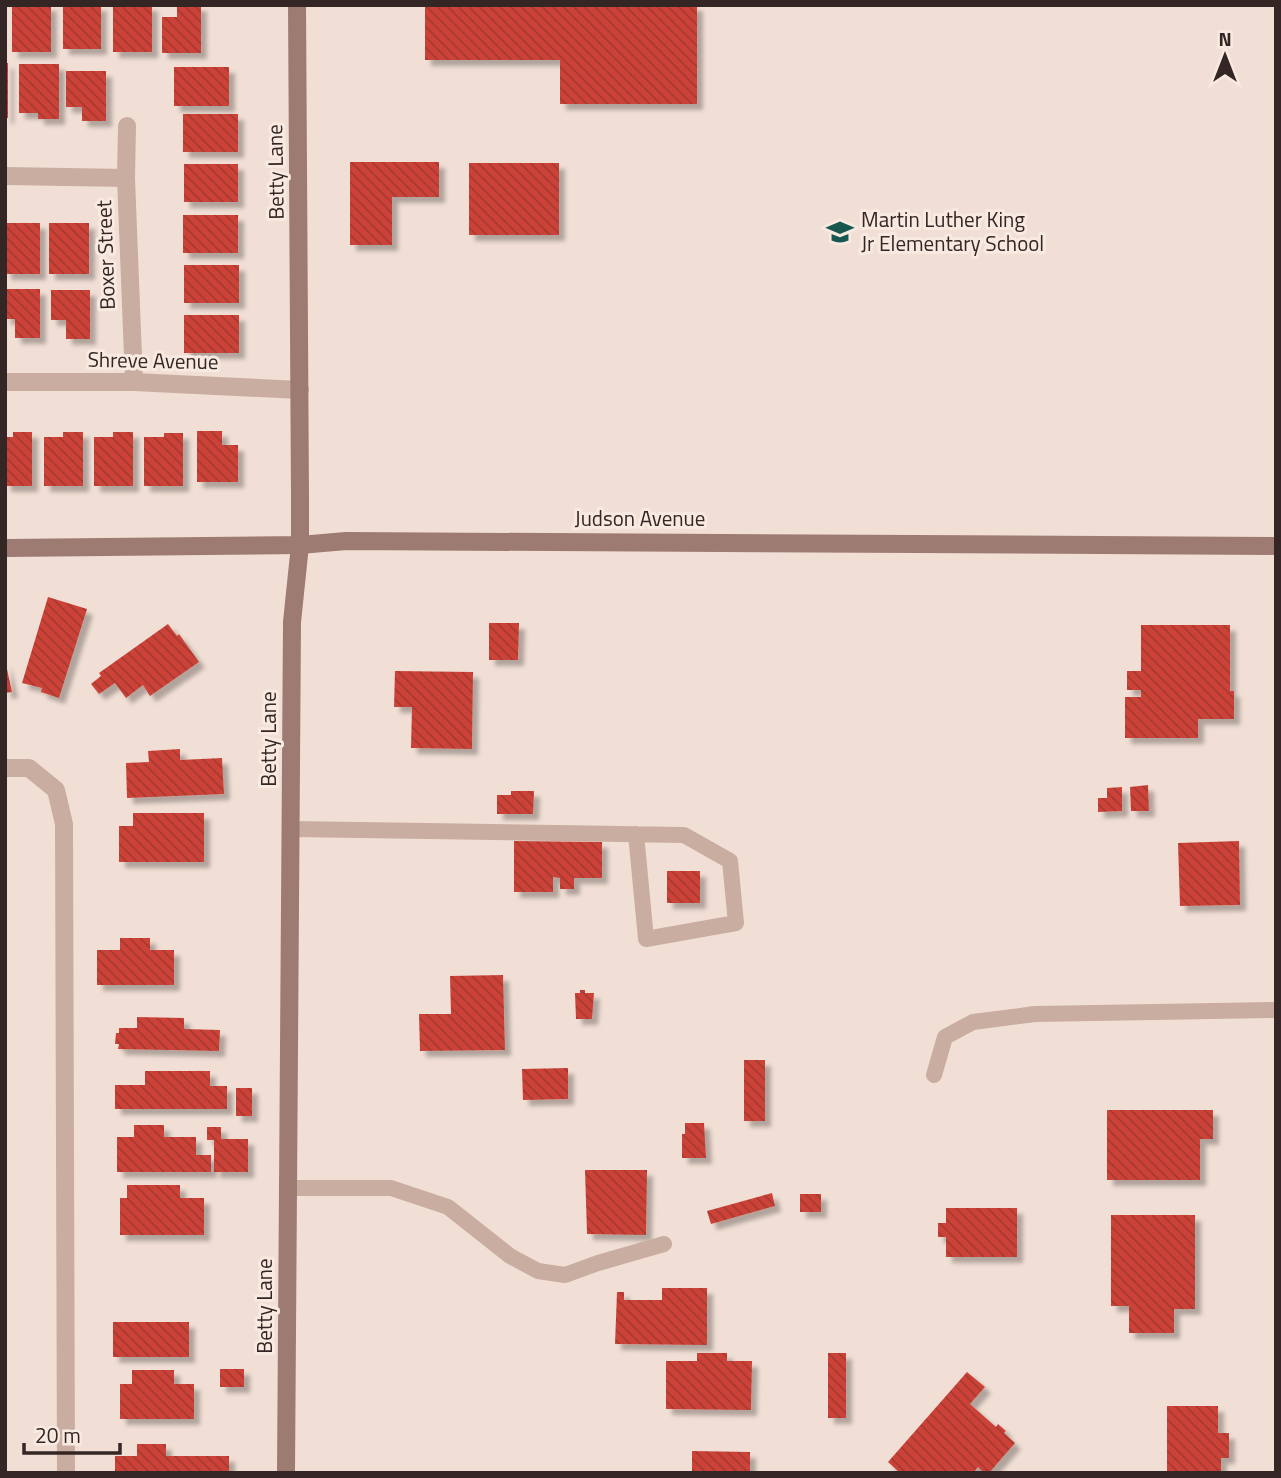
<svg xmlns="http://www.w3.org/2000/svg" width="1281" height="1478" viewBox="0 0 1281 1478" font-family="'Titillium Web',sans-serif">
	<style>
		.building { fill: url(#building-back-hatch); filter: url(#shadow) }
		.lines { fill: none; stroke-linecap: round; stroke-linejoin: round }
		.lane { stroke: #caada1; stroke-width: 16 }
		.street { stroke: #caada1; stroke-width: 18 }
		.secondary { stroke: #9d7b72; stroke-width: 18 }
		.labels { text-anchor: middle; stroke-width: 6; stroke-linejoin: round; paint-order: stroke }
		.street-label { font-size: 21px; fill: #332624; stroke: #f9eae1 }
		.poi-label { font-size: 21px; fill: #332624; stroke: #f9eae1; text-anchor: start }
	</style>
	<defs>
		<pattern id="building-back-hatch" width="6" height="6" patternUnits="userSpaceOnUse" patternTransform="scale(1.75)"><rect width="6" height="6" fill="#cc4338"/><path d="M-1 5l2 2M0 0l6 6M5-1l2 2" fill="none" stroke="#a6382f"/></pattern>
		<filter id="shadow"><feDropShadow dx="6" dy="6" stdDeviation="2" flood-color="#0004"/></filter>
	</defs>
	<rect width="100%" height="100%" fill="#f1dfd5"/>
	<g class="building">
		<rect x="12" y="5" width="39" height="47"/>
		<rect x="63" y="5" width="38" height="44"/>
		<rect x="113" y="5" width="39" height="47"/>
		<path d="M 177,5 L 201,5 L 201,53 L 162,53 L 162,17 L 177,17 Z"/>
		<path d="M 425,5 L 697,5 L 697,104 L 560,104 L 560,60 L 425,60 Z"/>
		<rect x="5" y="63" width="3" height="55"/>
		<path d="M 19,64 L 59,64 L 59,119 L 38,119 L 38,113 L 19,113 Z"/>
		<rect x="174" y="67" width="55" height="39"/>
		<path d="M 66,71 L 106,71 L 106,121 L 82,121 L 82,107 L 66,107 Z"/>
		<rect x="183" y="114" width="55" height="38"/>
		<path d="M 350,162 L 439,162 L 439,197 L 392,197 L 392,245 L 350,245 Z"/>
		<rect x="469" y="163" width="90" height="72"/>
		<rect x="184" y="164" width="54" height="38"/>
		<rect x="183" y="215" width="55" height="38"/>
		<rect x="5" y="223" width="35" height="51"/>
		<rect x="49" y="223" width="40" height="51"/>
		<rect x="184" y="265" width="55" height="38"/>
		<path d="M 5,289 L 40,289 L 40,338 L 15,338 L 15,319 L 5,319 Z"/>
		<path d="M 51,290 L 90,290 L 90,339 L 66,339 L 66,320 L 51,320 Z"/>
		<rect x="184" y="315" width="55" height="38"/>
		<path d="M 197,431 L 222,431 L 222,445 L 238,445 L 238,482 L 197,482 Z"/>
		<path d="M 13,432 L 32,432 L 32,486 L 5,486 L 5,437 L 13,437 Z"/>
		<path d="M 63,432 L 83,432 L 83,486 L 44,486 L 44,437 L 63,437 Z"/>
		<path d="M 113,432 L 133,432 L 133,486 L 94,486 L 94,437 L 113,437 Z"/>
		<path d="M 164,433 L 183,433 L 183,486 L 144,486 L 144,437 L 164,437 Z"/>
		<path d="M 48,597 L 87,609 L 59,698 L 41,692 L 42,688 L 22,683 Z"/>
		<path d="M 489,623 L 519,623 L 518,660 L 489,660 Z"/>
		<path d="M 168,624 L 177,636 L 179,634 L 199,662 L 150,696 L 143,685 L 126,698 L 115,683 L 99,694 L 91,684 L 101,676 L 99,673 Z"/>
		<path d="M 1141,625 L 1230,625 L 1230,691 L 1234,691 L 1234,719 L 1198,719 L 1198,738 L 1125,738 L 1125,697 L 1141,697 L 1141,690 L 1127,690 L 1127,671 L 1141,671 Z"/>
		<path d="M 5,660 L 12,692 L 5,693 Z"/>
		<path d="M 395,671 L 473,672 L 472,749 L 411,748 L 412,707 L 394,707 Z"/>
		<path d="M 180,749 L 180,760 L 222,758 L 224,794 L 127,798 L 126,763 L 149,762 L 148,751 Z"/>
		<path d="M 1148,785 L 1149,811 L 1131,811 L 1130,787 Z"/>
		<path d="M 1122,787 L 1122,811 L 1098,812 L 1098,798 L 1107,798 L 1107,788 Z"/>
		<path d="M 511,791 L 534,791 L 533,814 L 497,814 L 497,795 L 511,795 Z"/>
		<path d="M 133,813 L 204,813 L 204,862 L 119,862 L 119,826 L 133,826 Z"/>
		<path d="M 514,841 L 602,842 L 602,878 L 574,878 L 574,889 L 560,889 L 560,878 L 553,877 L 553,892 L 514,892 Z"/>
		<path d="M 1239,841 L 1240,905 L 1180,906 L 1178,843 Z"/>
		<rect x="667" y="871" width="33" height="32"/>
		<path d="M 120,938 L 150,938 L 150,950 L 174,950 L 174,985 L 97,985 L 97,950 L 120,950 Z"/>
		<path d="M 503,975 L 505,1050 L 420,1051 L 419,1014 L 451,1014 L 450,976 Z"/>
		<path d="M 580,990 L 585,990 L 585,993 L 594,993 L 592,1019 L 576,1019 L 575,993 L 580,993 Z"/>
		<path d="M 137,1017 L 184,1018 L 184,1029 L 220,1030 L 219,1051 L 118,1049 L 119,1044 L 115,1044 L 116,1033 L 119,1033 L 119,1028 L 137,1028 Z"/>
		<rect x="744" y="1060" width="21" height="61"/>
		<path d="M 568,1068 L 568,1099 L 523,1100 L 522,1069 Z"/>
		<path d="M 145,1071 L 210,1071 L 210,1086 L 227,1086 L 227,1109 L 115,1109 L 115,1085 L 145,1085 Z"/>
		<rect x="236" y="1088" width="16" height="28"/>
		<path d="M 1107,1110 L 1213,1110 L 1213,1139 L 1200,1139 L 1200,1180 L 1107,1180 Z"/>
		<path d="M 685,1123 L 704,1123 L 706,1158 L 682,1158 L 682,1134 L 685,1134 Z"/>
		<path d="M 134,1125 L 164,1125 L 164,1137 L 196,1137 L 196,1155 L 211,1155 L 211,1172 L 117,1172 L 117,1137 L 134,1137 Z"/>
		<path d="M 207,1127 L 221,1127 L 221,1139 L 248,1139 L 248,1172 L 214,1172 L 214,1140 L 207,1140 Z"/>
		<path d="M 585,1170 L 647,1170 L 646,1235 L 587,1234 Z"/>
		<path d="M 127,1185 L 180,1185 L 180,1198 L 204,1198 L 204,1235 L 120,1235 L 120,1198 L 127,1198 Z"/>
		<path d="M 772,1193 L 775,1206 L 711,1224 L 707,1211 Z"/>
		<rect x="800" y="1194" width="21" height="18"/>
		<path d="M 946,1208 L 1017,1208 L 1017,1257 L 946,1257 L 946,1237 L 938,1237 L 938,1223 L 946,1223 Z"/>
		<path d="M 1111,1215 L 1195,1215 L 1195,1309 L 1174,1309 L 1174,1333 L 1129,1333 L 1129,1306 L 1111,1306 Z"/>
		<path d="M 662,1288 L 707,1288 L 707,1345 L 615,1344 L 617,1292 L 624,1292 L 624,1300 L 662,1300 Z"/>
		<rect x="113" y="1322" width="76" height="35"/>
		<path d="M 697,1353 L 727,1353 L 727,1361 L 752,1361 L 751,1410 L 666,1409 L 666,1361 L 697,1361 Z"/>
		<rect x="828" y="1353" width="18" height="65"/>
		<rect x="220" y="1369" width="24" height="18"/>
		<path d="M 132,1370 L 174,1370 L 174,1384 L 194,1384 L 194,1419 L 120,1419 L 120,1384 L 132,1384 Z"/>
		<path d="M 967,1372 L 985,1387 L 970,1404 L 996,1427 L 998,1424 L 1006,1431 L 1004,1433 L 1015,1443 L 989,1473 L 984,1473 L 978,1467 L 973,1473 L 900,1473 L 888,1462 Z"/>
		<path d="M 1167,1406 L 1218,1406 L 1218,1433 L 1229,1433 L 1229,1458 L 1221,1458 L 1221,1473 L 1167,1473 Z"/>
		<path d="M 137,1444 L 166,1444 L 166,1456 L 229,1456 L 229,1473 L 115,1473 L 115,1456 L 137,1456 Z"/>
		<path d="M 692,1451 L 750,1452 L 750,1473 L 692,1473 Z"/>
	</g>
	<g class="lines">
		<g class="lane">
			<path d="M 291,829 L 684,835 L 730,861 L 736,923 L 646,939 L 636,834"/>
			<path d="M 934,1075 L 945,1037 L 973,1022 L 1035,1014 L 1276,1010"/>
			<path d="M 288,1188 L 391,1188 L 448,1207 L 510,1256 L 538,1271 L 565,1275 L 598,1263 L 664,1244"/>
		</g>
		<g class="street">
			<path d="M 127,126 L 126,178 L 134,382"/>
			<path d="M 5,176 L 126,178"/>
			<path d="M 5,382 L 134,382 L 300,390"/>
			<path d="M 5,768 L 29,768 L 56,790 L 64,824 L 66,1473"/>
		</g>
		<g class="secondary">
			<path d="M 5,548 L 300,545 L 346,541 L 1276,546"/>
			<path d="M 286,1473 L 292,622 L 300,545 L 300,498 L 297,5"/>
		</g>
	</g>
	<defs>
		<symbol id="school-bare" viewBox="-9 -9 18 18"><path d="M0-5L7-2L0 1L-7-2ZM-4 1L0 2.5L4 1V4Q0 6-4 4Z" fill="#185650" stroke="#f9eae1" stroke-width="2.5" paint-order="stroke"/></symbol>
	</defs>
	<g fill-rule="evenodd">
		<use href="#school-bare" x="821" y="213" width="38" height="38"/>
	</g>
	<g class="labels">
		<g class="street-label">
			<text transform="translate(276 172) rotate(-91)" y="7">Betty Lane</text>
			<text transform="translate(106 255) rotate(-92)" y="7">Boxer Street</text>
			<text transform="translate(153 361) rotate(1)" y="7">Shreve Avenue</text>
			<text x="640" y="526">Judson Avenue</text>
			<text transform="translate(269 739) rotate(-90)" y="7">Betty Lane</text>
			<text transform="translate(265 1306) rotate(-90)" y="7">Betty Lane</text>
		</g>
		<g class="poi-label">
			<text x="861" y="227">Martin Luther King<tspan x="861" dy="24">Jr Elementary School</tspan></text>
		</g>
	</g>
	<rect width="1281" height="1478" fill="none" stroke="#332624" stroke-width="14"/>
	<g transform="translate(1225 56)" stroke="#f9eae1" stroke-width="5" paint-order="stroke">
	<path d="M0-5L12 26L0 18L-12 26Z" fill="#332624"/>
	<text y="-10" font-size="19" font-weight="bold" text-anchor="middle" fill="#332624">N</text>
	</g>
	<path d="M24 1443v10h96v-10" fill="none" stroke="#332624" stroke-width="3.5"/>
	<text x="35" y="1443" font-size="21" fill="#332624" stroke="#f9eae1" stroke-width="5" paint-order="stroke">20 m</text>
</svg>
